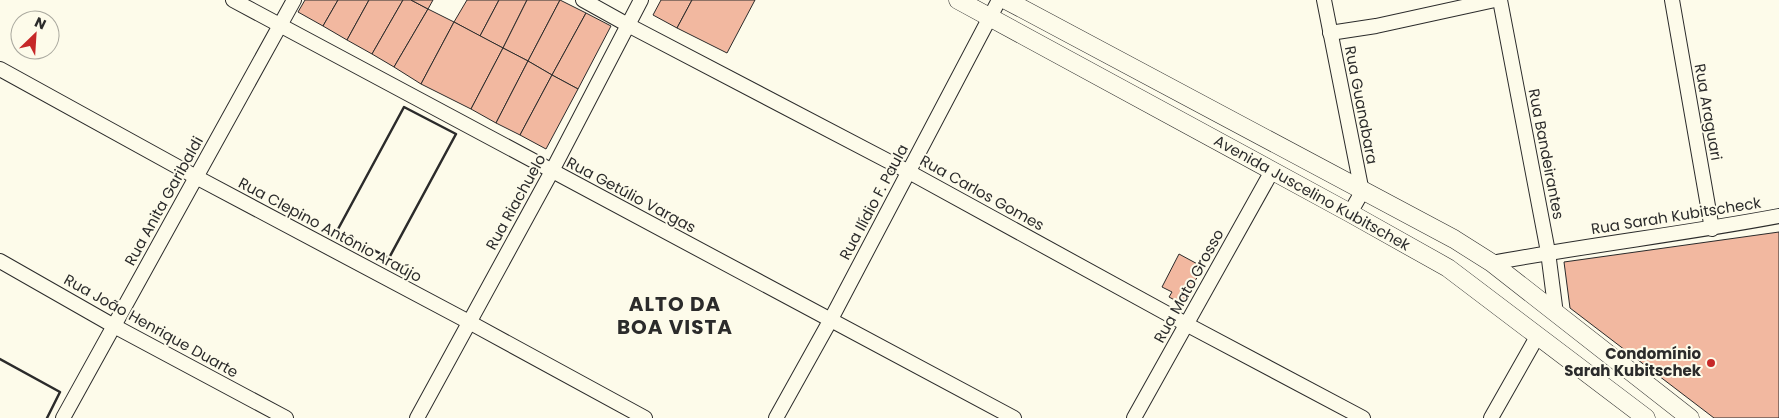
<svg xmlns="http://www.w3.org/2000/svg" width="1779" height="418" viewBox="0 0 1779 418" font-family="Poppins,sans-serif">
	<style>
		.building { fill: #f2b8a0; stroke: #2b2b2b }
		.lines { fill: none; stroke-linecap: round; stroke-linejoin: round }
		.minor-casing { stroke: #2b2b2b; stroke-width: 16 }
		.tertiary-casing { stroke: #2b2b2b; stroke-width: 19 }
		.minor { stroke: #fdfbea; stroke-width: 14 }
		.tertiary { stroke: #fdfbea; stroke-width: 18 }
		.wall { stroke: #2b2b2b; stroke-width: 2.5 }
		.poi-dot { fill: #c62828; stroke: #fdfbea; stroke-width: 2 }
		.labels { text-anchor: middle; stroke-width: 4; stroke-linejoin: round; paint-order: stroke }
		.street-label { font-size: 15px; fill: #2b2b2b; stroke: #fdfbea }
		.poi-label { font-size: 15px; font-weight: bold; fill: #2b2b2b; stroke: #fdfbea; text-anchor: end }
		.district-label { font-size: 20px; font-weight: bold; letter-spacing: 1px; fill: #2b2b2b; stroke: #fdfbea }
	</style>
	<rect width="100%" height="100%" fill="#fdfbea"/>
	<g class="building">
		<path d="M 305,0 L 338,0 L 323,26 L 298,12 Z"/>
		<path d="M 338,0 L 369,0 L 347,40 L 323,26 Z"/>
		<path d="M 369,0 L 403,0 L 372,54 L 347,40 Z"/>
		<path d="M 403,0 L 411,0 L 428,9 L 394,67 L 372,54 Z"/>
		<path d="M 411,0 L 433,0 L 428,9 Z"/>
		<path d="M 467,0 L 499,0 L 480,36 L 454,22 Z"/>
		<path d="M 499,0 L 527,0 L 503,48 L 480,36 Z"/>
		<path d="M 527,0 L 560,0 L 528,61 L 503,48 Z"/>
		<path d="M 560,0 L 586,13 L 552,75 L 528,61 Z"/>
		<path d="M 661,0 L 692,0 L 677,28 L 653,15 Z"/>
		<path d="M 692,0 L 755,0 L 727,53 L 677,28 Z"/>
		<path d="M 428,9 L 454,22 L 421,84 L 394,67 Z"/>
		<path d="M 586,13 L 611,26 L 578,89 L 552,75 Z"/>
		<path d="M 454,22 L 503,48 L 471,109 L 421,84 Z"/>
		<path d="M 503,48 L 528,61 L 496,123 L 471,109 Z"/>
		<path d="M 528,61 L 552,75 L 520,135 L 496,123 Z"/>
		<path d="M 552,75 L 578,89 L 546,149 L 520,135 Z"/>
		<path d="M 1779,232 L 1779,418 L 1714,418 L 1570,308 L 1564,262 Z"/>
		<path d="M 1179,254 L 1203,267 L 1182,304 L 1169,297 L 1172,292 L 1162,287 Z"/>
	</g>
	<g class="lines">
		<defs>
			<g id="minor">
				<path d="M 233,0 L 1014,418"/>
				<path d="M 583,0 L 628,25 L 909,172 L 1186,324 L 1363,418"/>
				<path d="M 1324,0 L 1362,192 L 1350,213"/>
				<path d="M 1500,0 L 1548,252 L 1556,314"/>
				<path d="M 1672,0 L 1712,229"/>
				<path d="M 1330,33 L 1376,26 L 1495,0"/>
				<path d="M 0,69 L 196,177 L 469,322 L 645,418"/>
				<path d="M 0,261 L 114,326 L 286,418"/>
				<path d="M 1492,263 C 1587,245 1684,234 1779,216"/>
				<path d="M 63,418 L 294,0"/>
				<path d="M 417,418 L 552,171 L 641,0"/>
				<path d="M 776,418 L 830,321 L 999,0"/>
				<path d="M 1134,418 L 1272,171"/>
				<path d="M 1491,418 L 1538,335"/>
			</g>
			<g id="tertiary">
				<path d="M 958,0 L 1350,213 L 1448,268 L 1646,418"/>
				<path d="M 1006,0 L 1454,239 L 1492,263 L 1690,418"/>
			</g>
		</defs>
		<use href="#minor" class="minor-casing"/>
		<use href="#tertiary" class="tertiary-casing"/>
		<use href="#minor" class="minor"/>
		<use href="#tertiary" class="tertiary"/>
		<g class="wall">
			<path d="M 404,107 L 456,134 L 389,258 L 337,231 Z"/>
			<path d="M 0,359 L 60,392 L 47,418"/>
		</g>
	</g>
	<circle class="poi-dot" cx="1711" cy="363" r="5"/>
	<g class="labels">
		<g class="street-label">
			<text transform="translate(1361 105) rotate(79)" y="5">Rua Guanabara</text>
			<text transform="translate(1708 112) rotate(80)" y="5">Rua Araguari</text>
			<text transform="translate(1546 154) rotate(79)" y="5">Rua Bandeirantes</text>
			<text transform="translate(982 193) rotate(29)" y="5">Rua Carlos Gomes</text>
			<text transform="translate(1312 193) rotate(29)" y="5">Avenida Juscelino Kubitschek</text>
			<text transform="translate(631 195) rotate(28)" y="5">Rua Getúlio Vargas</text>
			<text transform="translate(164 201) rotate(-61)" y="5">Rua Anita Garibaldi</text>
			<text transform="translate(516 202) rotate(-61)" y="5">Rua Riachuelo</text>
			<text transform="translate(874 202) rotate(-62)" y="5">Rua Ilídio F. Paula</text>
			<text transform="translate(1676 216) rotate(-9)" y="5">Rua Sarah Kubitscheck</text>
			<text transform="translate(330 230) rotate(28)" y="5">Rua Clepino Antônio Araújo</text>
			<text transform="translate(1189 286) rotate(-61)" y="5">Rua Mato Grosso</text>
			<text transform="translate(151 326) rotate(29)" y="5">Rua João Henrique Duarte</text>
		</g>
		<g class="poi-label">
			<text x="1701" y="359">Condomínio<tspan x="1701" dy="17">Sarah Kubitschek</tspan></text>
		</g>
		<g class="district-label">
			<text x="675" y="311">ALTO DA<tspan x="675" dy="23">BOA VISTA</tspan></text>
		</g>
	</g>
	<g transform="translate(35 35) rotate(25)"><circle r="24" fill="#fdfbea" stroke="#a9a89e"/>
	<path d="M0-4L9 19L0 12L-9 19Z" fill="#c62828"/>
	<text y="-8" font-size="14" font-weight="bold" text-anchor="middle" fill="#2b2b2b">N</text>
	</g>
</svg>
